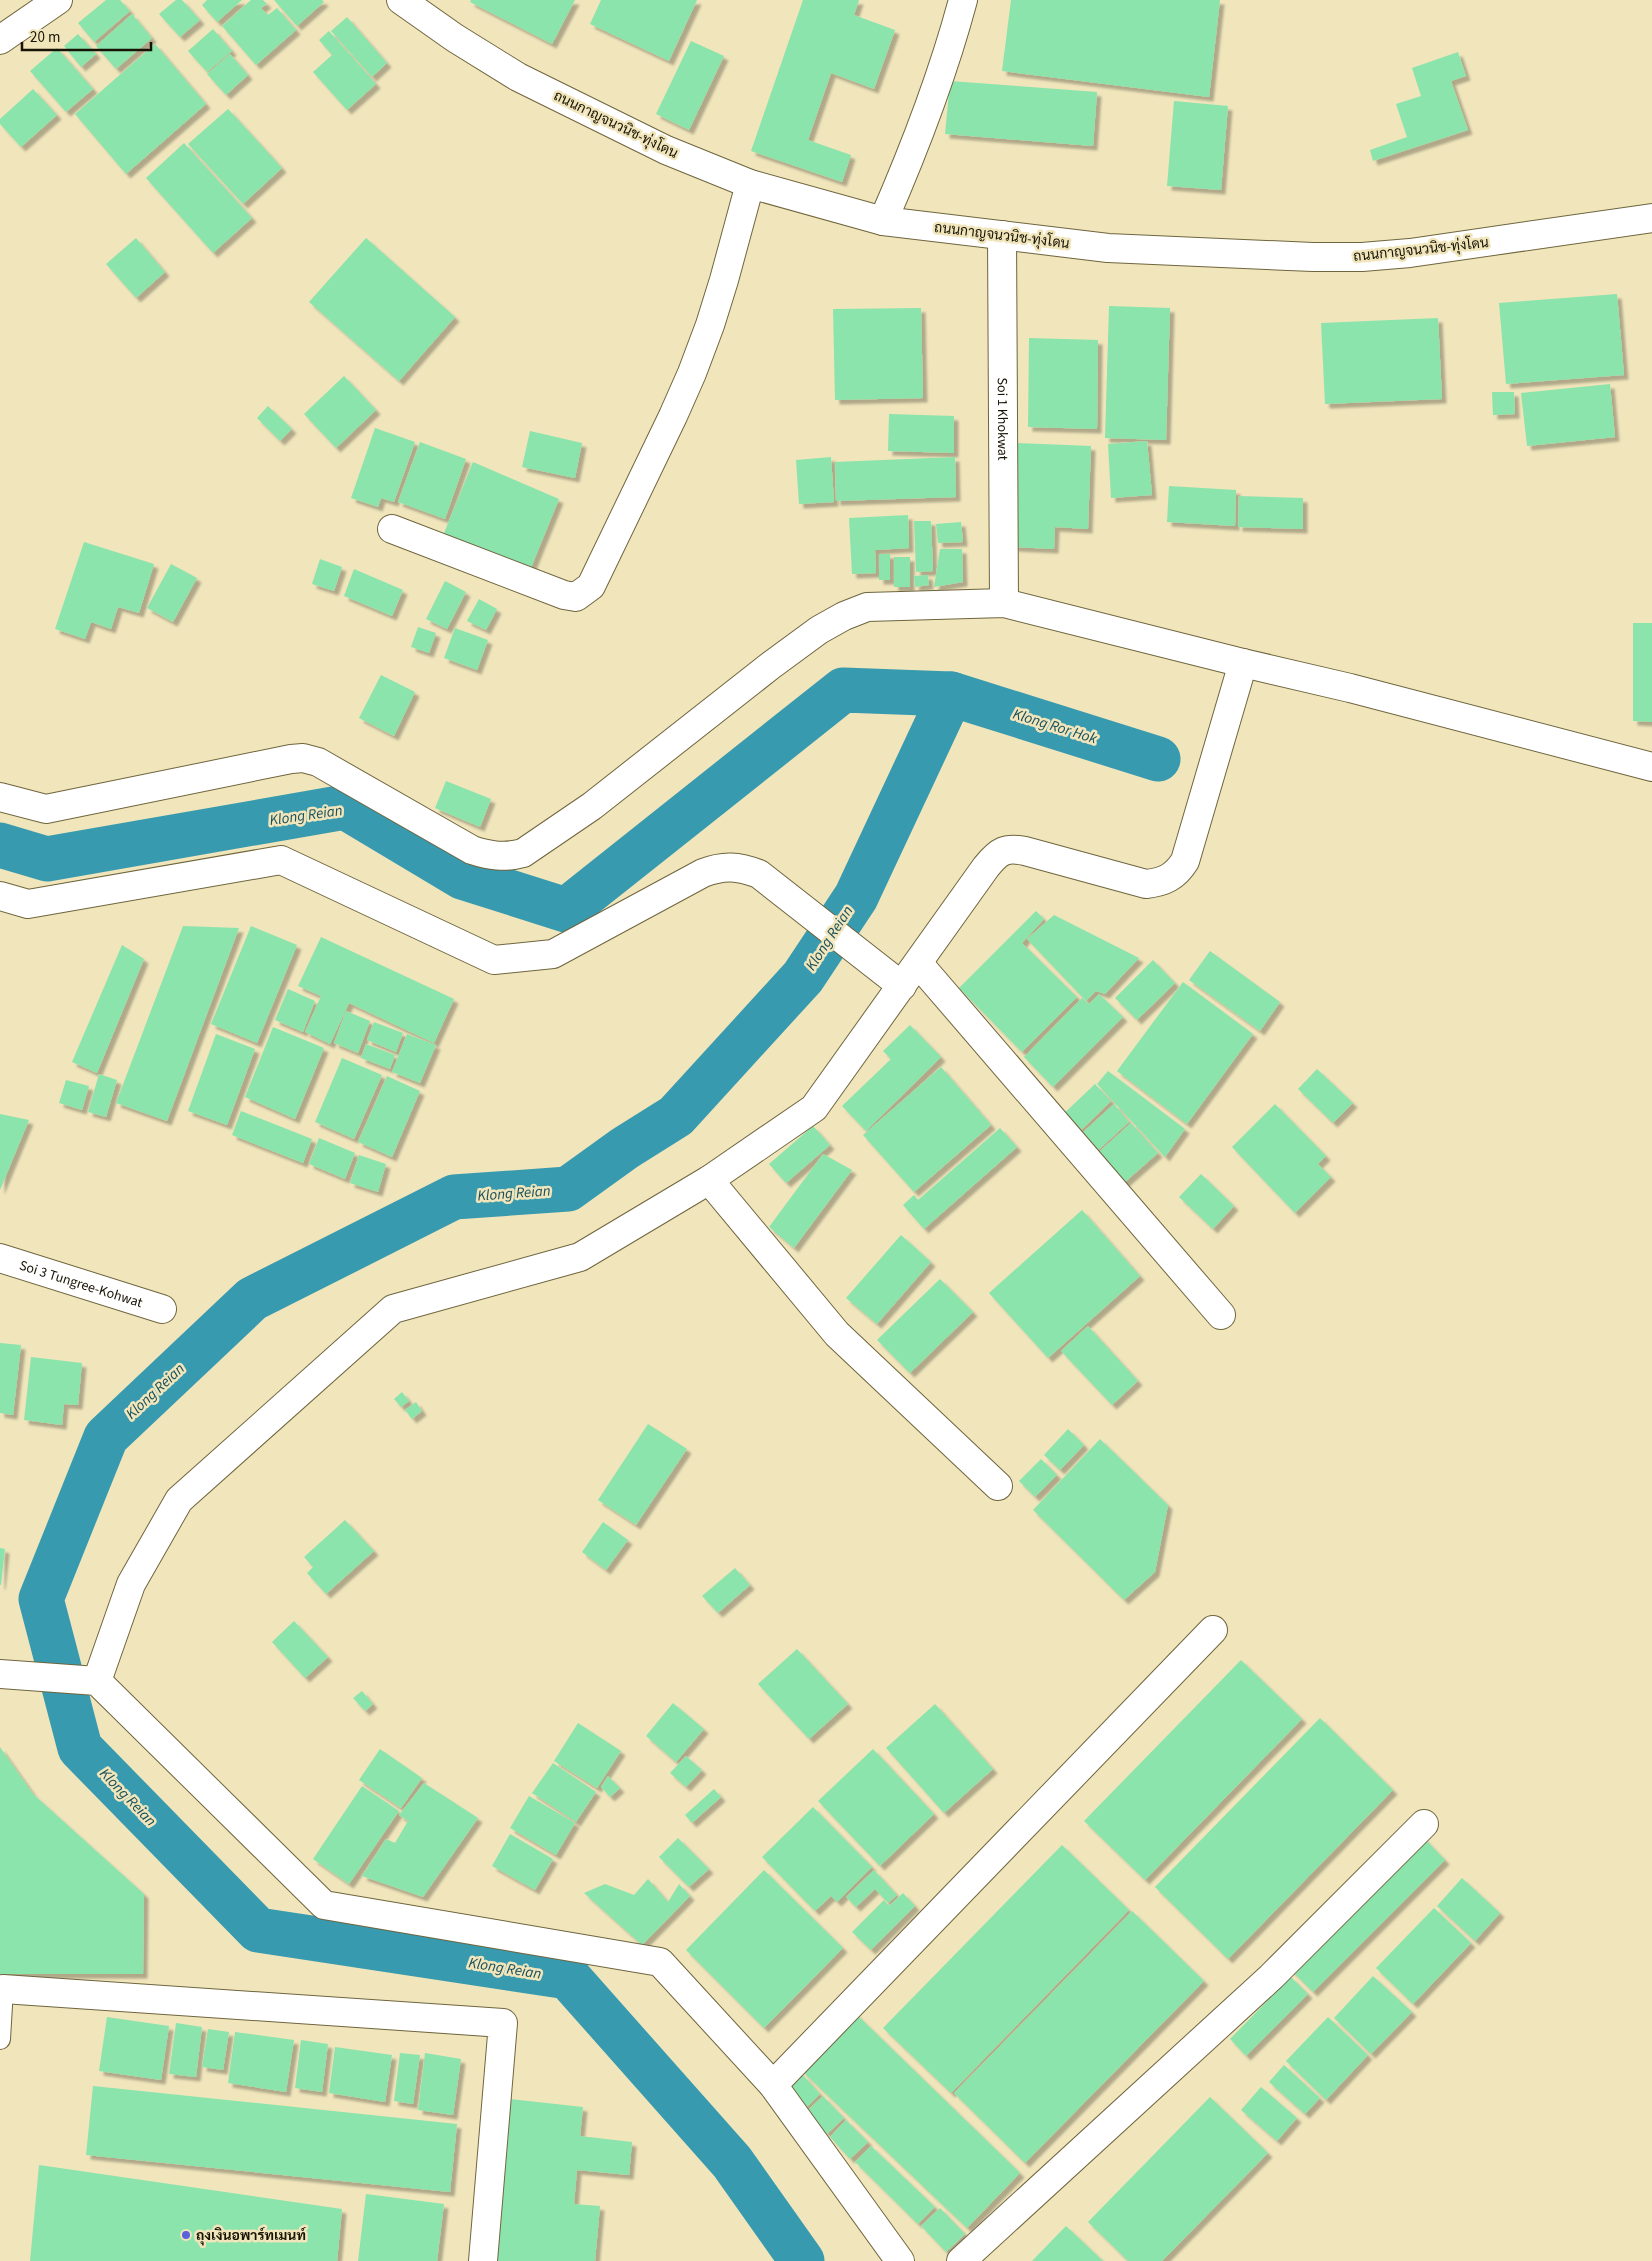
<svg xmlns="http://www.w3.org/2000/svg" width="1652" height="2261" viewBox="0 0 1652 2261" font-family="'Source Sans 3',Sarabun,sans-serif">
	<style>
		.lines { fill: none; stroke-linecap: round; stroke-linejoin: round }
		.canal { stroke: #379aaf; stroke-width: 45 }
		.building { fill: #8be4ac; filter: url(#shadow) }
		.service-casing { stroke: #6f653e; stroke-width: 22 }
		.minor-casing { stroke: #6f653e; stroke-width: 30 }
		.tertiary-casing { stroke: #6f653e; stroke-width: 30 }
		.service { stroke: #fff; stroke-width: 20 }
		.minor { stroke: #fff; stroke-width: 28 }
		.tertiary { stroke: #fff; stroke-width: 28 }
		.poi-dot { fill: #5963da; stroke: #f0e5bb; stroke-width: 2 }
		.labels { text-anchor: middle; stroke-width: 5; stroke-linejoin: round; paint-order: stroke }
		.street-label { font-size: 14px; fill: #181405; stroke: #f0e5bb }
		.poi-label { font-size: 14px; font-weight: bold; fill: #181405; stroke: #f0e5bb; text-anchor: start }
		.water-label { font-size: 15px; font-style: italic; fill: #174f5b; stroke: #f0e5bb }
	</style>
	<defs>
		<filter id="shadow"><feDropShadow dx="4.5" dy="4.5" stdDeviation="1" flood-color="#0004"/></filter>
	</defs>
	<rect width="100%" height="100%" fill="#f0e5bb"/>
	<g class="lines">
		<g class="canal">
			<path d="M 0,845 L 47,859 L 345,807 L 462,877 L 566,910 L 843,690 L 951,694 L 1158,759"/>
			<path d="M 802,2261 L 732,2162 L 568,1977 L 258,1930 L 80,1748 L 41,1599 L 106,1437 L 252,1299 L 454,1197 L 568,1189 L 625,1148 L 676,1116 L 803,977 L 856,897 L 951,694"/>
		</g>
	</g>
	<g class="building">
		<path d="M 106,0 L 120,0 L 130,11 L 94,42 L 78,23 Z"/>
		<path d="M 176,0 L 182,0 L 200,20 L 180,37 L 159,14 Z"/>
		<path d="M 207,0 L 242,0 L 217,22 L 202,5 Z"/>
		<path d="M 251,0 L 263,0 L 267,4 L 261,8 L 268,15 L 277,8 L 296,30 L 256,65 L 222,26 Z"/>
		<path d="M 274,0 L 322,0 L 324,2 L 297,26 Z"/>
		<path d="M 471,0 L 575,0 L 552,44 L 470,2 Z"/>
		<path d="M 601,0 L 697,0 L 669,61 L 590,24 Z"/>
		<path d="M 803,0 L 859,0 L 854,15 L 895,30 L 874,89 L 831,73 L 808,140 L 851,155 L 842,182 L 751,151 Z"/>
		<path d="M 1011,0 L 1220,0 L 1209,97 L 1002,71 Z"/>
		<path d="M 132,14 L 152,38 L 116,69 L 96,46 Z"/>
		<path d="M 347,17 L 387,63 L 372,77 L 331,31 Z"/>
		<path d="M 213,29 L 232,51 L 207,72 L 188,51 Z"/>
		<path d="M 329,31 L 376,84 L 347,110 L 313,72 L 332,55 L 319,40 Z"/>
		<path d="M 78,34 L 96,54 L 81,67 L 64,46 Z"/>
		<path d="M 691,41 L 724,56 L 689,130 L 656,114 Z"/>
		<path d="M 155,44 L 206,104 L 126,174 L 75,114 Z"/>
		<path d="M 57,48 L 93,89 L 66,112 L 30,71 Z"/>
		<path d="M 1458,52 L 1466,76 L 1451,81 L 1468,130 L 1373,161 L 1370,150 L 1407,137 L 1396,104 L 1421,96 L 1412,68 Z"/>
		<path d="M 230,54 L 248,75 L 226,95 L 207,74 Z"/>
		<path d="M 950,81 L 1097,92 L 1093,146 L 945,134 Z"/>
		<path d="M 33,89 L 57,115 L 21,147 L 0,124 L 0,119 Z"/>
		<path d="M 1174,101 L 1228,106 L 1221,190 L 1167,186 Z"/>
		<path d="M 228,109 L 282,168 L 243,204 L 188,144 Z"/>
		<path d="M 184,143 L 252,218 L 213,253 L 146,178 Z"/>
		<path d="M 136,238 L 165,272 L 136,298 L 106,264 Z"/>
		<path d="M 366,238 L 455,317 L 399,381 L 309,302 Z"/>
		<path d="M 1617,294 L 1624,375 L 1506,384 L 1499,303 Z"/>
		<path d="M 1109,306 L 1170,308 L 1166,440 L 1105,438 Z"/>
		<path d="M 921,308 L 923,398 L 835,400 L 833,309 Z"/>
		<path d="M 1438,318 L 1442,399 L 1325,404 L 1321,323 Z"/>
		<path d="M 1029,338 L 1098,340 L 1097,429 L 1028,427 Z"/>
		<path d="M 344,376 L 376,410 L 336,448 L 304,414 Z"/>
		<path d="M 1610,384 L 1615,437 L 1527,446 L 1521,393 Z"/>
		<path d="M 1492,392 L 1514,392 L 1515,414 L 1493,415 Z"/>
		<path d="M 268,406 L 292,429 L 280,441 L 257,418 Z"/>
		<path d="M 889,414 L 954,416 L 954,453 L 888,451 Z"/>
		<path d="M 375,428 L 415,442 L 394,502 L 381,498 L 378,507 L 351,498 Z"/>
		<path d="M 530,431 L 582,443 L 575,478 L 522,467 Z"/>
		<path d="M 1147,441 L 1152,495 L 1111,498 L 1108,444 Z"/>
		<path d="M 420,442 L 466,459 L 445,519 L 398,502 Z"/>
		<path d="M 1017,443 L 1091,446 L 1088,529 L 1055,527 L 1054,549 L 1013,547 Z"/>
		<path d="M 831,457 L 834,502 L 799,504 L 796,460 Z"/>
		<path d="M 955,457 L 956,497 L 836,501 L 835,462 Z"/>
		<path d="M 473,462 L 559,499 L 528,575 L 442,538 Z"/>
		<path d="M 1169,486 L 1236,490 L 1235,526 L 1167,522 Z"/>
		<path d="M 1239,496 L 1303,498 L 1303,529 L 1238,527 Z"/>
		<path d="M 908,515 L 909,548 L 875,550 L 876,573 L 852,574 L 849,518 Z"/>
		<path d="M 914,521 L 931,521 L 933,571 L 916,572 Z"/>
		<path d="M 961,522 L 963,542 L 938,543 L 936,524 Z"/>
		<path d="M 84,542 L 154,564 L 139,613 L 118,607 L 111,629 L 91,622 L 85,639 L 55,629 Z"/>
		<path d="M 940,549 L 962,549 L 963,582 L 934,587 Z"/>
		<rect x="879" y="554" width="11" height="26"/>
		<rect x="894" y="557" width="16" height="30"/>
		<path d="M 320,559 L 342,567 L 334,591 L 312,584 Z"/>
		<path d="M 171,564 L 197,578 L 173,622 L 147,608 Z"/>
		<path d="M 354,569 L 403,590 L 392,616 L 344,596 Z"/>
		<path d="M 928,575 L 929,585 L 915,587 L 914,576 Z"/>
		<path d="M 445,581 L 466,592 L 447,629 L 426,619 Z"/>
		<path d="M 479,599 L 497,609 L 486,630 L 467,621 Z"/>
		<path d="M 1633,623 L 1652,623 L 1652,722 L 1633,721 Z"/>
		<path d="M 418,627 L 436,633 L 429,653 L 411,647 Z"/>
		<path d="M 455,628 L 488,640 L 477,670 L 444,658 Z"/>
		<path d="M 381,675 L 415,692 L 394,736 L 359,718 Z"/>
		<path d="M 446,781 L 491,799 L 480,827 L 435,808 Z"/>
		<path d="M 1036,911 L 1044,919 L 1022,943 L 1077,997 L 1022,1052 L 959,988 Z"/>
		<path d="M 1054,915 L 1139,958 L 1105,994 L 1096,991 L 1086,1001 L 1027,939 Z"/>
		<path d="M 183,926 L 239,928 L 167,1121 L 116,1103 Z"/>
		<path d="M 251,926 L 297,945 L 257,1043 L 211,1024 Z"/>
		<path d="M 321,937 L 454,999 L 434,1043 L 349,1003 L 330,1044 L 305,1032 L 321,996 L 298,986 Z"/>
		<path d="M 122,945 L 144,959 L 97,1073 L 72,1062 Z"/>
		<path d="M 1210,951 L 1280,1002 L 1260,1031 L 1189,980 Z"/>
		<path d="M 1153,960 L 1175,983 L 1137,1020 L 1115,998 Z"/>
		<path d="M 1183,982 L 1253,1034 L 1187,1124 L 1117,1071 Z"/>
		<path d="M 288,989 L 315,1001 L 303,1032 L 275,1020 Z"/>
		<path d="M 1099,994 L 1123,1017 L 1053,1087 L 1024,1057 L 1082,998 L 1089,1004 Z"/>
		<path d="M 346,1011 L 370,1021 L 358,1053 L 334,1043 Z"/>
		<path d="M 374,1022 L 403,1033 L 396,1052 L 367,1040 Z"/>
		<path d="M 910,1025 L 941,1057 L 866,1131 L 842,1106 L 891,1059 L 883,1051 Z"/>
		<path d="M 273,1027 L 324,1048 L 295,1119 L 245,1097 Z"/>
		<path d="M 216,1034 L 255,1049 L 227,1125 L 188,1111 Z"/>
		<path d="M 407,1034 L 436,1045 L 420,1083 L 392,1072 Z"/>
		<path d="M 366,1044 L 395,1055 L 390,1069 L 361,1058 Z"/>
		<path d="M 342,1058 L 382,1075 L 354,1139 L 315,1122 Z"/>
		<path d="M 941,1067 L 991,1125 L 914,1192 L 863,1135 Z"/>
		<path d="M 1317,1069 L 1353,1103 L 1333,1123 L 1298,1089 Z"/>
		<path d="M 1108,1071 L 1185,1129 L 1165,1157 L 1097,1084 Z"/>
		<path d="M 99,1074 L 117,1080 L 106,1117 L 88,1112 Z"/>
		<path d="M 387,1076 L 420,1091 L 392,1157 L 358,1142 Z"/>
		<path d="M 66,1080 L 89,1086 L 82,1110 L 59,1103 Z"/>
		<path d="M 1095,1084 L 1111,1101 L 1073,1138 L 1056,1121 Z"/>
		<path d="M 1114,1104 L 1129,1122 L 1096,1152 L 1080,1135 Z"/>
		<path d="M 1275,1104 L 1326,1156 L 1318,1164 L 1331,1177 L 1295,1213 L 1232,1147 Z"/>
		<path d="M 241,1111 L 312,1139 L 303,1163 L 232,1135 Z"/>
		<path d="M 0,1114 L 29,1120 L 0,1190 Z"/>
		<path d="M 1131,1123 L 1158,1153 L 1117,1189 L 1091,1159 Z"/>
		<path d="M 813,1126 L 830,1145 L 786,1183 L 769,1164 Z"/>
		<path d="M 1000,1128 L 1017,1147 L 924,1229 L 903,1205 L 914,1195 L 918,1200 Z"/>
		<path d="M 319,1138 L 355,1153 L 345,1179 L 309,1164 Z"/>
		<path d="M 823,1154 L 852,1170 L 794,1248 L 769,1227 Z"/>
		<path d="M 359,1155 L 386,1164 L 378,1192 L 350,1183 Z"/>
		<path d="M 1201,1174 L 1234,1206 L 1213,1229 L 1179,1197 Z"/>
		<path d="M 1082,1210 L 1140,1276 L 1048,1358 L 989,1293 Z"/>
		<path d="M 901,1235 L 931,1262 L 877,1324 L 846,1298 Z"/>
		<path d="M 940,1279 L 973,1312 L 910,1373 L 877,1340 Z"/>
		<path d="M 1088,1326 L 1138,1381 L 1112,1405 L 1061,1351 Z"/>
		<path d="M 0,1343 L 21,1345 L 13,1415 L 0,1413 Z"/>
		<path d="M 31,1357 L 82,1363 L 78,1405 L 64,1404 L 62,1425 L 24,1420 Z"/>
		<path d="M 402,1392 L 409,1401 L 401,1407 L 394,1399 Z"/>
		<path d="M 416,1402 L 422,1411 L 412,1419 L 405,1410 Z"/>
		<path d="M 648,1424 L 687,1449 L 636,1525 L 598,1500 Z"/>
		<path d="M 1068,1429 L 1084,1445 L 1060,1470 L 1044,1455 Z"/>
		<path d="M 1100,1439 L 1168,1505 L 1155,1572 L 1124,1600 L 1033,1510 Z"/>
		<path d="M 1041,1459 L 1057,1475 L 1035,1497 L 1019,1481 Z"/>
		<path d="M 345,1520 L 374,1551 L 326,1594 L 307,1573 L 313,1567 L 304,1557 Z"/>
		<path d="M 603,1522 L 628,1540 L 606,1570 L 582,1552 Z"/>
		<path d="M 0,1548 L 5,1549 L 1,1585 L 0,1585 Z"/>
		<path d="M 735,1568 L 750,1585 L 718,1613 L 702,1596 Z"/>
		<path d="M 294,1621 L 328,1657 L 305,1678 L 272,1642 Z"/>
		<path d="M 797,1649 L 848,1704 L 809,1739 L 758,1684 Z"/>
		<path d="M 1241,1660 L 1302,1719 L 1145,1880 L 1084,1821 Z"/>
		<path d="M 362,1691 L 373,1704 L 365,1711 L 353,1698 Z"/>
		<path d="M 673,1703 L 704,1729 L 676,1762 L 646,1736 Z"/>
		<path d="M 935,1704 L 993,1769 L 944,1813 L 886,1748 Z"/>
		<path d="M 1320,1718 L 1393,1790 L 1228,1959 L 1155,1887 Z"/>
		<path d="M 578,1723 L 621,1751 L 597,1788 L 554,1761 Z"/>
		<path d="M 0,1747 L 33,1794 L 144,1894 L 143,1974 L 0,1974 Z"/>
		<path d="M 380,1749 L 422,1778 L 401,1808 L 359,1780 Z"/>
		<path d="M 873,1749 L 934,1814 L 880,1866 L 818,1801 Z"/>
		<path d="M 686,1756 L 702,1770 L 686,1787 L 670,1773 Z"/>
		<path d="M 553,1763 L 596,1792 L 576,1822 L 532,1793 Z"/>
		<path d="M 608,1776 L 620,1788 L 610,1797 L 601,1787 Z"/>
		<path d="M 424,1783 L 478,1818 L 423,1897 L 362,1876 L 386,1839 L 395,1843 L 408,1821 L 399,1815 Z"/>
		<path d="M 362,1786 L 399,1811 L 349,1884 L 313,1859 Z"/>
		<path d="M 714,1789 L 721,1797 L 692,1823 L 685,1815 Z"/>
		<path d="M 529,1796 L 575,1823 L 556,1855 L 510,1828 Z"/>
		<path d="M 813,1807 L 872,1867 L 837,1902 L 831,1896 L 815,1911 L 762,1857 Z"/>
		<path d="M 510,1834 L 553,1859 L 535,1890 L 492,1866 Z"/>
		<path d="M 1421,1835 L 1445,1860 L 1313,1992 L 1289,1968 Z"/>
		<path d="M 678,1838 L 709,1869 L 689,1887 L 659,1857 Z"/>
		<path d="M 1062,1845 L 1129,1910 L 951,2093 L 883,2028 Z"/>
		<path d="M 764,1870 L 843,1948 L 764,2028 L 686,1950 Z"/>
		<path d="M 874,1870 L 897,1895 L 888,1903 L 875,1889 L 856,1907 L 846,1897 Z"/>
		<path d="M 1462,1878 L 1500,1913 L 1475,1941 L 1437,1906 Z"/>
		<path d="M 648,1879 L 668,1902 L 679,1884 L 690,1896 L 642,1945 L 584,1893 L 605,1884 L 634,1895 Z"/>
		<path d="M 903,1893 L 915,1906 L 871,1950 L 852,1932 L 884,1900 L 889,1906 Z"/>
		<path d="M 1434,1908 L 1471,1943 L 1413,2004 L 1376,1968 Z"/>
		<path d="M 1132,1911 L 1204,1981 L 1025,2163 L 954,2093 Z"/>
		<path d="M 1373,1976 L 1412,2012 L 1371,2054 L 1334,2018 Z"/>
		<path d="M 1291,1977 L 1308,1994 L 1246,2056 L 1230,2039 Z"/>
		<path d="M 855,2013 L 1020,2173 L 967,2228 L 801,2070 Z"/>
		<path d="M 107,2017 L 169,2026 L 161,2080 L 99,2071 Z"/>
		<path d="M 1328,2017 L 1368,2055 L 1326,2100 L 1286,2061 Z"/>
		<path d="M 176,2023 L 202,2027 L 196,2077 L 169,2074 Z"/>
		<path d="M 208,2029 L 229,2032 L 223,2070 L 202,2067 Z"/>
		<path d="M 235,2032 L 294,2040 L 286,2092 L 228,2083 Z"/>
		<path d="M 301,2040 L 328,2044 L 322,2092 L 295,2088 Z"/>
		<path d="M 335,2047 L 392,2055 L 385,2102 L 329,2093 Z"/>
		<path d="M 400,2053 L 420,2055 L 413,2104 L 394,2101 Z"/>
		<path d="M 425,2053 L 461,2059 L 453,2115 L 418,2110 Z"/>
		<path d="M 1284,2065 L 1320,2098 L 1305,2114 L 1269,2082 Z"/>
		<path d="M 803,2075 L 820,2094 L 806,2108 L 789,2089 Z"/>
		<path d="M 93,2086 L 457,2124 L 450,2192 L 86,2155 Z"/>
		<path d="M 1261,2087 L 1297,2118 L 1277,2141 L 1241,2110 Z"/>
		<path d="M 823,2096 L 844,2118 L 827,2134 L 806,2112 Z"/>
		<path d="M 1210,2097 L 1268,2153 L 1162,2261 L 1128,2261 L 1088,2222 Z"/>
		<path d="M 510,2099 L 583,2107 L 580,2136 L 632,2142 L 629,2175 L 577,2170 L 574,2204 L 600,2206 L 595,2261 L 494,2261 Z"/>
		<path d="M 846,2120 L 868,2142 L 850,2159 L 830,2137 Z"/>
		<path d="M 871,2146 L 935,2207 L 918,2224 L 855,2162 Z"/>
		<path d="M 39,2165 L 342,2209 L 337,2261 L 30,2261 Z"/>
		<path d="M 366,2194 L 444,2204 L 437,2261 L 358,2261 Z"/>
		<path d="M 940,2208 L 965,2234 L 946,2252 L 921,2226 Z"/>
		<path d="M 1066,2226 L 1103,2261 L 1032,2261 Z"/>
	</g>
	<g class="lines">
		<defs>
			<path id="service" d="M 0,2039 L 3,1989"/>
			<g id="minor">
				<path d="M 883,221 C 914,150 943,75 963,0"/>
				<path id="s1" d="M 1002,235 L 1004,603"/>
				<path d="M 392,529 L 564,595 L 576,597 L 591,586 L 673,416 L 692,373 L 710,325 L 724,280 L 750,184"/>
				<path d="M 0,797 L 46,809 L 291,759 L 303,758 L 318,762 L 472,850 C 490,856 505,858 523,853 L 592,806 L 770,666 L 819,630 L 844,616 L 867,607 L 1004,603 L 1243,663 L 1350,688 L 1652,767"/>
				<path d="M 0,896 L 28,904 L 281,860 L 494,960 L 553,954 L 703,873 C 724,865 738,866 759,874 L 902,986"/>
				<path d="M 918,963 L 1221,1315"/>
				<path d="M 709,1180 L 837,1334 L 998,1486"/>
				<path id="s2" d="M 0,1258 L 162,1309"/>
				<path d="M 0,1674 L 97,1681 L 324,1905 L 660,1962 L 773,2085 L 900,2261"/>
				<path d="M 97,1681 L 131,1584 L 179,1500 L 393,1309 L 580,1257 L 709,1180 L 814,1108 L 986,867 C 999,851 1005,847 1025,851 L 1146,884 C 1164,882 1175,877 1185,861 L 1243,663"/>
				<path d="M 3,1989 L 503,2023 L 483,2261"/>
				<path d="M 773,2085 L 1213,1630"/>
				<path d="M 961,2261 L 1271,1977 L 1424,1824"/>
			</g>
			<g id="tertiary">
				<path d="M 401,0 L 455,38 L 518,77 L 666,150 L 750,184 L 883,221 L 1108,248 L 1313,257 L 1362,257 L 1410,253 L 1652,218"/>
				<path d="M 0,40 L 58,0"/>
			</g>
		</defs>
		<use href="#service" class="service-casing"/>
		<use href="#minor" class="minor-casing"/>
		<use href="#tertiary" class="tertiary-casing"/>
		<use href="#service" class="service"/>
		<use href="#minor" class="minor"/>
		<use href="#tertiary" class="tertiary"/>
	</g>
	<circle class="poi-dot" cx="186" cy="2235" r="5"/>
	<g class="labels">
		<g class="street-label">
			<text transform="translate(616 124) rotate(26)" y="5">ถนนกาญจนวนิช-ทุ่งโดน</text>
			<text transform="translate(1002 235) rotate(7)" y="5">ถนนกาญจนวนิช-ทุ่งโดน</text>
			<text transform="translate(1421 249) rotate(-6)" y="5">ถนนกาญจนวนิช-ทุ่งโดน</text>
			<text dy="5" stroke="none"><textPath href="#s1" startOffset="184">Soi 1 Khokwat</textPath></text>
			<text dy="5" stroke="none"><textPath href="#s2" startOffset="85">Soi 3 Tungree-Kohwat</textPath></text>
		</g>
		<g class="poi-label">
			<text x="196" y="2240">ถุงเงินอพาร์ทเมนท์</text>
		</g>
		<g class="water-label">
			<text transform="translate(1055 726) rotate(17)" y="5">Klong Ror Hok</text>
			<text transform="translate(306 815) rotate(-8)" y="5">Klong Reian</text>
			<text transform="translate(829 938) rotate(-57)" y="5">Klong Reian</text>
			<text transform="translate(514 1193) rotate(-4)" y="5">Klong Reian</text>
			<text transform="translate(155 1391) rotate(-43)" y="5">Klong Reian</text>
			<text transform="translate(128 1797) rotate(46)" y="5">Klong Reian</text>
			<text transform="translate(505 1968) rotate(9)" y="5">Klong Reian</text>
		</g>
	</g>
	<path d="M22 42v8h129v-8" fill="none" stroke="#181405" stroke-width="2.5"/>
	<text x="30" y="42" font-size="15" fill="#181405" stroke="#f0e5bb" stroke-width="4" paint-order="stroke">20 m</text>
</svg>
